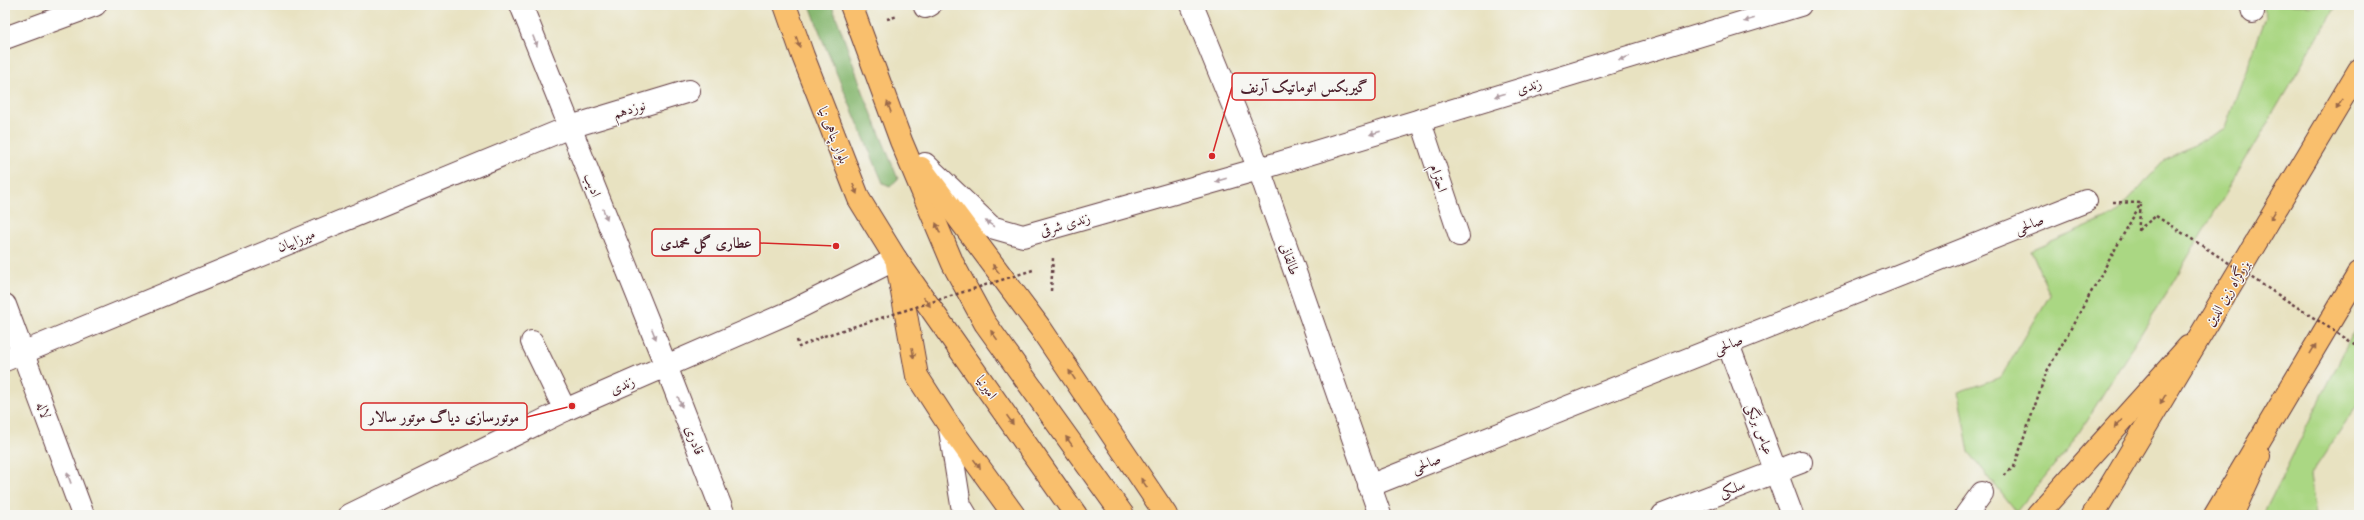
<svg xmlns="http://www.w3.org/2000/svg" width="2364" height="520" viewBox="0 0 2364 520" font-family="Cardo,Amiri,serif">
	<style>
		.green { fill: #aad783; stroke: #7a7b57 }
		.forest { fill: #87b871; stroke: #686c4e }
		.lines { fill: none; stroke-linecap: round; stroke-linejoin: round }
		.service-casing { stroke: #623c42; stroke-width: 22 }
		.minor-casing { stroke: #623c42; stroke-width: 24 }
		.primary-casing { stroke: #623c42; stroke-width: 24 }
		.trunk-casing { stroke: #623c42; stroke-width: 24 }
		.path { stroke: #623c42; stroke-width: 2.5; stroke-dasharray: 3 3; stroke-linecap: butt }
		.service { stroke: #fff; stroke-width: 20 }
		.minor { stroke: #fff; stroke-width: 22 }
		.primary { stroke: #f9bf6d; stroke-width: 22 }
		.trunk { stroke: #f9bf6d; stroke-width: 22 }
		.path-bridge { stroke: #623c42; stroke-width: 2.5; stroke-dasharray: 3 3; stroke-linecap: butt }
		.oneway { fill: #ae9aa0 }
		.oneway2 { fill: #996749 }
		.labels { text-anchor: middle; stroke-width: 3; stroke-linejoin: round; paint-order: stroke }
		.street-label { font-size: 14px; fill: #4a1f2b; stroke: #f6f6f2 }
		.leader { fill: none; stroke: #d62828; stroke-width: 1.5 }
		.callout-dot { fill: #d62828; stroke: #f6f6f2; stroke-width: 1.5 }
		.callout { fill: #f6f6f2; stroke: #d62828; stroke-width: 1.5 }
		.callout-label { font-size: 15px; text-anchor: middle; font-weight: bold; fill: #4a1f2b }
	</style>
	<rect width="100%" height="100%" fill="#f6f6f2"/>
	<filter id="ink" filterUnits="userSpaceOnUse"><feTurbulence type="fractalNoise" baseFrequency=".025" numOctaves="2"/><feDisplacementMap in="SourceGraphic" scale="8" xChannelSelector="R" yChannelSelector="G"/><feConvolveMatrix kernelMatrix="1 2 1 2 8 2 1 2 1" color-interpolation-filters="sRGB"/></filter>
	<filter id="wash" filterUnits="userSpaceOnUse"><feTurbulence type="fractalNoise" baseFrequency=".012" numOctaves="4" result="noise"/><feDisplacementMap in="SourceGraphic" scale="16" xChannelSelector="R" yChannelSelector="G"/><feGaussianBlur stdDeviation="0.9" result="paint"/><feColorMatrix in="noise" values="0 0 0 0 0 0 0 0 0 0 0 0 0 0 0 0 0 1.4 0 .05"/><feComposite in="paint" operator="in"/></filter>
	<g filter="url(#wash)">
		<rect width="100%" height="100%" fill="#e8e2c1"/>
		<g class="green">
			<path d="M 2262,5 L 2337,5 L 2169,289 L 2073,442 L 2016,512 L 1969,452 L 1958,392 L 2001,377 L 2050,295 L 2031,251 L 2114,215 L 2164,161 L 2225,128 L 2266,17 Z"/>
			<path d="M 2359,321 L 2359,402 L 2310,476 L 2316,515 L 2263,515 Z"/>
		</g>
		<path class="forest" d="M 810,5 L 832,5 L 865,97 L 898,179 L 890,186 L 883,183 L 823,41 Z"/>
	</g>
	<g filter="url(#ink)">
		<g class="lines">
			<defs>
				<g id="service">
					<path d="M 1420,119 L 1459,236"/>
					<path d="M 948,424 L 961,505 L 967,515"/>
				</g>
				<g id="minor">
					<path d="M 521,5 L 666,366 L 724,515"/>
					<path d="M 1192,5 L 1259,169 L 1380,515"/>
					<path d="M 2251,5 L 2253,12"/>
					<path d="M 925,7 L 930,5"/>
					<path d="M 5,38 L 95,5"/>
					<path d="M 925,164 L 991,227 L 1023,236 L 1259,169 L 1800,5"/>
					<path d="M 5,305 L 83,515"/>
					<path d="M 532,342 L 565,410"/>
					<path d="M 1728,344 L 1792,515"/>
					<path d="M 5,360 L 570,127 L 689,91"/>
					<path d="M 1369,486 L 2086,201"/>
					<path d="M 350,515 L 565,410 L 788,313 L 896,259"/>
					<path d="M 1663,515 L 1801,462"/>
					<path d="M 1966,515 L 1982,493"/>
				</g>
				<g id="primary">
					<path d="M 785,5 L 803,56 L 859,199 L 896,259 L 1076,515"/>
					<path d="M 851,5 L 901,141 L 953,264 L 985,323 L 1123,515"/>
					<path d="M 921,168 L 1041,329 L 1166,515"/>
					<path d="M 897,264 L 917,376 L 948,424 L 1014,515"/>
					<path d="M 2037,515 L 2188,347"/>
					<path d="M 2232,515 L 2259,456"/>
				</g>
				<g id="trunk">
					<path d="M 2093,515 L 2359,70"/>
					<path d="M 2215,515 L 2359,273"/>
				</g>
			</defs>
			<use href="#service" class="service-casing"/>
			<use href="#minor" class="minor-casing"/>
			<use href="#primary" class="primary-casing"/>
			<use href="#trunk" class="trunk-casing"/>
			<g class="path">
				<path d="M 887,19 L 898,16"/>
				<path d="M 2113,202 L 2141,203"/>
				<path d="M 2138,230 L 2156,216"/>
				<path d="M 2138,231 L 2141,205"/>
				<path d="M 1051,291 L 1053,258"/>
				<path d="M 797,340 L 799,347 L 824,336"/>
				<path d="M 2004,475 L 2014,467 L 2046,373 L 2141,203"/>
			</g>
			<use href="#service" class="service"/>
			<use href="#minor" class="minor"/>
			<use href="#primary" class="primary"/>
			<use href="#trunk" class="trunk"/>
			<g class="path-bridge">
				<path d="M 2156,216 L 2359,347"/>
				<path d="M 824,336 L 1033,270"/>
			</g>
		</g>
		<defs><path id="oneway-solid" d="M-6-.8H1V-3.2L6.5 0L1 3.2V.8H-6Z"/></defs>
		<g class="oneway">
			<use href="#oneway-solid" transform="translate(1749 20) rotate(163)"/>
			<use href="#oneway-solid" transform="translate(535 41) rotate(68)"/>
			<use href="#oneway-solid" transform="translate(1624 58) rotate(163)"/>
			<use href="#oneway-solid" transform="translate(1500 95) rotate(163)"/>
			<use href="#oneway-solid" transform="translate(1375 133) rotate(163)"/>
			<use href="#oneway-solid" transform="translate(1221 180) rotate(164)"/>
			<use href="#oneway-solid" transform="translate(605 214) rotate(68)"/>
			<use href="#oneway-solid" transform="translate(990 224) rotate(-146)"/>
			<use href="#oneway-solid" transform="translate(654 334) rotate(68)"/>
			<use href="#oneway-solid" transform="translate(680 402) rotate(69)"/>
			<use href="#oneway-solid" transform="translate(69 478) rotate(-110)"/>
		</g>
		<g class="oneway2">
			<use href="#oneway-solid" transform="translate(798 42) rotate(71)"/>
			<use href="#oneway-solid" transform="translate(2339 104) rotate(121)"/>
			<use href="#oneway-solid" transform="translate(889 107) rotate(-110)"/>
			<use href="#oneway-solid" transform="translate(855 189) rotate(68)"/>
			<use href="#oneway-solid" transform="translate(2273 215) rotate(121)"/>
			<use href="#oneway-solid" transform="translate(938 228) rotate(-113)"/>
			<use href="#oneway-solid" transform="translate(996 269) rotate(-127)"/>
			<use href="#oneway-solid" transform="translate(927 302) rotate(54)"/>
			<use href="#oneway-solid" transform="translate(994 335) rotate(-126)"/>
			<use href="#oneway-solid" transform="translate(2313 349) rotate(-59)"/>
			<use href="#oneway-solid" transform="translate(913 353) rotate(80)"/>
			<use href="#oneway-solid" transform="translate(1072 375) rotate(-124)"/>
			<use href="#oneway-solid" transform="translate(2163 399) rotate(121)"/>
			<use href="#oneway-solid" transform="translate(1010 420) rotate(55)"/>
			<use href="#oneway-solid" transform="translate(2118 424) rotate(132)"/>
			<use href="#oneway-solid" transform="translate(1069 441) rotate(-126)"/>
			<use href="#oneway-solid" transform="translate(977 464) rotate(54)"/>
			<use href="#oneway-solid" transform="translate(1144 483) rotate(-124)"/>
		</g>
	</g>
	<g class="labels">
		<g class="street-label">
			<text transform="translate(1529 86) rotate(-17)" y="5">زندی</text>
			<text transform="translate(629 109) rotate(-17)" y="5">نوزدهم</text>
			<text transform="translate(834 135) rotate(68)" y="5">بلوار پناهی نیا</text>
			<text transform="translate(1439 178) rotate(72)" y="5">احترام</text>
			<text transform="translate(593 185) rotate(68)" y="5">ادیب</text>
			<text transform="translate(1065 224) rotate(-16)" y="5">زندی شرقی</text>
			<text transform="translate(2029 224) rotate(-22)" y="5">صالحی</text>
			<text transform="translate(296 240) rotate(-22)" y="5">میرزاییان</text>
			<text transform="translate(1290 259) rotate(71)" y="5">طالقانی</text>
			<text transform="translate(2227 293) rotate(-59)" y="5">بزرگراه زین الدین</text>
			<text transform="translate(1728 344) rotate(-22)" y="5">صالحی</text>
			<text transform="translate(622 385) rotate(-24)" y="5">زندی</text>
			<text transform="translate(987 387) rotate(55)" y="5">امیرنیا</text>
			<text transform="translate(44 410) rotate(70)" y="5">لاله</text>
			<text transform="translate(1760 429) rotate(69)" y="5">عباس برنگی</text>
			<text transform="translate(695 440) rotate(69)" y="5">قادری</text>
			<text transform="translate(1426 463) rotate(-22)" y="5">صالحی</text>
			<text transform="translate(1732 488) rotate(-21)" y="5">سلکی</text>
		</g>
	</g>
	<path class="leader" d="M1212 156L1232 87M836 246L760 243M572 406L527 417"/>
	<g class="callout-dot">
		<circle cx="1212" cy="156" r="4"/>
		<circle cx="836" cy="246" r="4"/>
		<circle cx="572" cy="406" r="4"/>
	</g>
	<g class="callout">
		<rect x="1232" y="73" width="143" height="27" rx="4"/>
		<rect x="652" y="229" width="108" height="27" rx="4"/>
		<rect x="361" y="403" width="166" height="27" rx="4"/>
	</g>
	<g class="callout-label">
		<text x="1304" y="92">گیربکس اتوماتیک آرنف</text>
		<text x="706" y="248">عطاری گل محمدی</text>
		<text x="444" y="422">موتورسازی دیاگ موتور سالار</text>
	</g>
	<rect width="2364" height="520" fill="none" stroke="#f6f6f2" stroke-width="20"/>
</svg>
